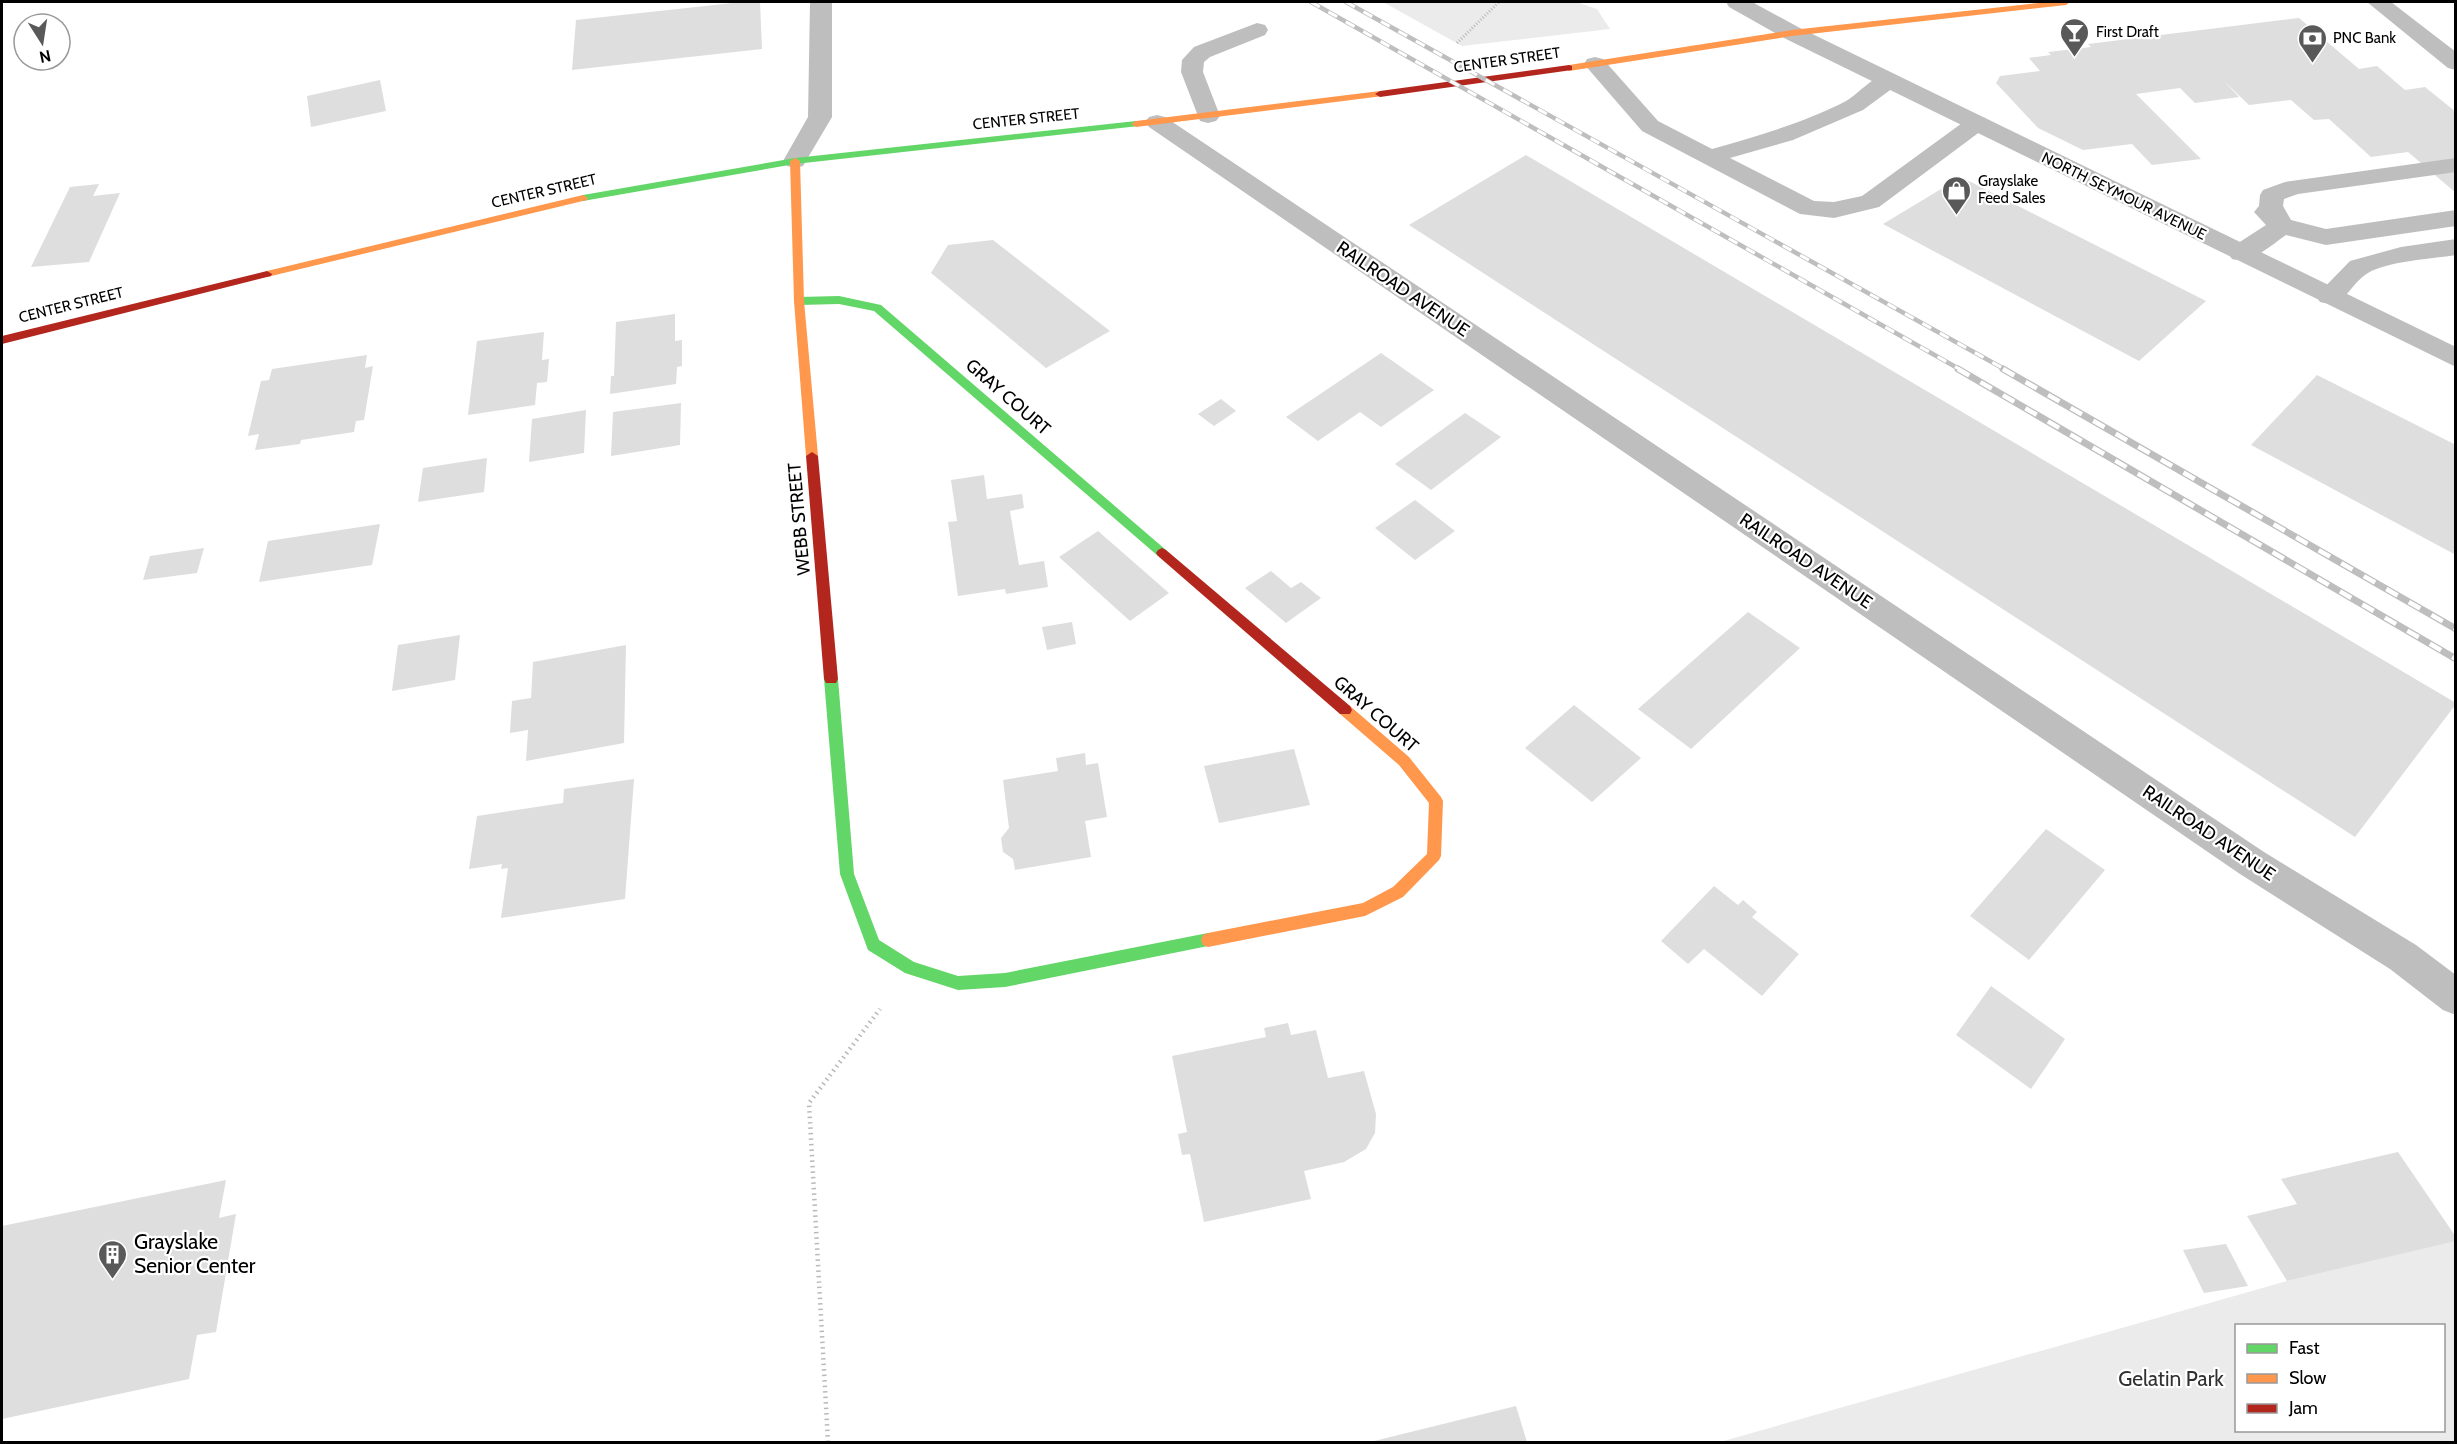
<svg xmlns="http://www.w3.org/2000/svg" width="2457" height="1444" viewBox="0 0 2457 1444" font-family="Cabin,sans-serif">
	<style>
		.green { fill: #ebebeb; fill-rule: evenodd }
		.building { fill: #dedede }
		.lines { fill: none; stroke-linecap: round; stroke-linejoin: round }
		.path-far1 { stroke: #b9b9b9; stroke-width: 3; stroke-dasharray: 1 2; stroke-linecap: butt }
		.path { stroke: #b9b9b9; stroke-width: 4.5; stroke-dasharray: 1.5 4; stroke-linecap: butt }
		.lane { fill: #bebebe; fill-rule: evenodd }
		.street { fill: #bebebe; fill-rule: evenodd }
		.fast { fill: #63d668; fill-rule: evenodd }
		.slow { fill: #ff974d; fill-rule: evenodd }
		.jam { fill: #b3261e; fill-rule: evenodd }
		.rail-far1-casing { stroke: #bebebe; stroke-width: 4.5 }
		.rail-casing { stroke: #bebebe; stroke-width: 7 }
		.rail-far1 { stroke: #fff; stroke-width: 3; stroke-dasharray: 10; stroke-linecap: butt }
		.rail { stroke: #fff; stroke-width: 4.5; stroke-dasharray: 13; stroke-linecap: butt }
		.labels { text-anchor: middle; stroke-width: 4.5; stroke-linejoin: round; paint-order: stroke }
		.far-poi-label { font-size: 15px; fill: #000; stroke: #fff; text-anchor: start }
		.far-street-label { font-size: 15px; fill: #000; stroke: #fff }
		.street-label { font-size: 18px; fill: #000; stroke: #fff }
		.near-poi-label { font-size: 21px; fill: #000; stroke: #fff; text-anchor: start }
		.near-park-label { font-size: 21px; fill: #313131; stroke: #fff }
	</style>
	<rect width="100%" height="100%" fill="#fff"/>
	<g class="green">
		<path d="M 1383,2 L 1580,2 L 1579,3 L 1597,9 L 1610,29 L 1462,46 Z"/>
		<path d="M 2455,1241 L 2455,1442 L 1720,1442 L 2287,1281 ZM 2236,1326 L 2444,1326 L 2444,1430 L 2236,1430 Z"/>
	</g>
	<g class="building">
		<path d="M 742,2 L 760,2 L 762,49 L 572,70 L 576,20 Z"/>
		<path d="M 2299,18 L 2359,69 L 2377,66 L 2405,90 L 2425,87 L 2456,112 L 2456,193 L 2408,152 L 2371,157 L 2329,119 L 2314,120 L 2291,100 L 2249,105 L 2224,81 L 2239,97 L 2195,103 L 2180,88 L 2136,94 L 2201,159 L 2152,165 L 2132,144 L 2083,150 L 2038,128 L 1996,83 L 2000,76 L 2040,71 L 2029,58 L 2051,55 L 2048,52 L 2091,47 L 2088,44 Z"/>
		<path d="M 380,80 L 386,111 L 311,127 L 307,96 Z"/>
		<path d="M 1526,155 L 2456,703 L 2456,704 L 2355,837 L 1409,225 Z"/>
		<path d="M 1961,177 L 2206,301 L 2139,361 L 1883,224 Z"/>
		<path d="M 99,184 L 93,196 L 120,193 L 89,262 L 31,267 L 70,187 Z"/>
		<path d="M 993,240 L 1110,331 L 1046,368 L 931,273 L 948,245 Z"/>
		<path d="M 675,314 L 675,341 L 682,340 L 682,366 L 677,367 L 676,384 L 610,394 L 611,376 L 614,376 L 616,322 Z"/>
		<path d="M 544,332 L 542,360 L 549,359 L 547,382 L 537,383 L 535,405 L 468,415 L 477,341 Z"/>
		<path d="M 1381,353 L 1434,390 L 1381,427 L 1360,412 L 1318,441 L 1286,417 Z"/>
		<path d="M 367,355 L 365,368 L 373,366 L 364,420 L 356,421 L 354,432 L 301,440 L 300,444 L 255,450 L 259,434 L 248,436 L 261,381 L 269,380 L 272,369 Z"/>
		<path d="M 2317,375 L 2456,445 L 2456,555 L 2251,445 Z"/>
		<path d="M 1221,399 L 1236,411 L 1214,426 L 1198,414 Z"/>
		<path d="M 681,403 L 680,445 L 611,456 L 613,412 Z"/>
		<path d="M 586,410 L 584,453 L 529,462 L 532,419 Z"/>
		<path d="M 1465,413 L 1501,437 L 1431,490 L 1395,464 Z"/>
		<path d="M 487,458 L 484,492 L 418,502 L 423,468 Z"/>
		<path d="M 984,475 L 987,499 L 1022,494 L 1024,508 L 1010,511 L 1019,565 L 1044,561 L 1048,587 L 1006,594 L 1005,589 L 958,596 L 948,522 L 957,521 L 951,480 Z"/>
		<path d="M 1415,500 L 1455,531 L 1415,560 L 1375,528 Z"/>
		<path d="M 380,524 L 372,565 L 259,582 L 268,541 Z"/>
		<path d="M 1098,531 L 1169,593 L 1130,621 L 1059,557 Z"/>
		<path d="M 204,548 L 197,573 L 143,580 L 150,556 Z"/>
		<path d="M 1271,571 L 1291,588 L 1301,582 L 1321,598 L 1286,623 L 1245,588 Z"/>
		<path d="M 1748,612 L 1800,648 L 1691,749 L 1638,709 Z"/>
		<path d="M 1072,622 L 1076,644 L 1047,650 L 1042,627 Z"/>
		<path d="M 460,635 L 455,680 L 392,691 L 398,645 Z"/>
		<path d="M 626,645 L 624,743 L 526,761 L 528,730 L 510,733 L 512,701 L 531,698 L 533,662 Z"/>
		<path d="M 1574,705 L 1641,758 L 1592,802 L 1525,748 Z"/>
		<path d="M 1294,749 L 1310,805 L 1219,823 L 1204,766 Z"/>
		<path d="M 1085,753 L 1086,765 L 1098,763 L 1107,817 L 1085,821 L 1091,857 L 1015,870 L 1013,859 L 1003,852 L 1001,838 L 1009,828 L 1003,780 L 1058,771 L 1056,758 Z"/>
		<path d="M 634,779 L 625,899 L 501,918 L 508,868 L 501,869 L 502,864 L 469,869 L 477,816 L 563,803 L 564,789 Z"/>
		<path d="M 2046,829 L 2105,870 L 2029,960 L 1970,916 Z"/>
		<path d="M 1714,886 L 1738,905 L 1743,900 L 1757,912 L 1752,917 L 1799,954 L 1762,996 L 1704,949 L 1688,964 L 1661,941 Z"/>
		<path d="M 1991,986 L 2065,1039 L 2031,1089 L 1956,1035 Z"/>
		<path d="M 1288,1023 L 1291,1035 L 1316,1030 L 1328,1078 L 1364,1071 L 1376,1114 L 1375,1133 L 1366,1149 L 1344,1162 L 1304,1171 L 1311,1199 L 1204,1222 L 1190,1154 L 1182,1155 L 1178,1134 L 1187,1132 L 1172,1056 L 1266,1037 L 1264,1028 Z"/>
		<path d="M 2398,1152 L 2456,1237 L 2456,1241 L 2287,1281 L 2247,1216 L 2297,1204 L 2281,1179 Z"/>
		<path d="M 226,1180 L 219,1218 L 236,1214 L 216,1332 L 197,1335 L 189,1379 L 2,1419 L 2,1226 Z"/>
		<path d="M 2226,1244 L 2248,1286 L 2204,1293 L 2183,1250 Z"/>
		<path d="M 1516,1406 L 1527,1442 L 1370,1442 Z"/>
	</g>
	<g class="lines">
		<path class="path-far1" d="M 1457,43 L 1499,2"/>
		<path class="path" d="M 828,1442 L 809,1103 L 880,1009"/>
		<g class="lane">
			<path d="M 810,2 L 832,2 L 832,117 L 803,166 L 795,168 L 787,166 L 783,161 L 808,117 Z"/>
			<path d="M 1257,23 L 1265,25 L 1268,30 L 1265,35 L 1210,57 L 1204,62 L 1203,72 L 1220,116 L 1216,121 L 1208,123 L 1200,121 L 1181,72 L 1182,60 L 1194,47 Z"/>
			<path d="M 1595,57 L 1603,59 L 1658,121 L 1712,149 C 1757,136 1804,123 1846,101 C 1863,91 1876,70 1897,75 L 1900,80 L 1897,85 L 1863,110 L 1793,140 L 1730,158 L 1814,201 L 1834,202 L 1862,196 L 1969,118 L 1977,116 L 1985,118 L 1989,123 L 1985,128 L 1879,207 L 1834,218 L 1800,214 L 1642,131 L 1584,64 L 1587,59 Z"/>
			<path d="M 2456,158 L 2456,172 L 2298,194 L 2284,199 L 2283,206 L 2291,220 L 2326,229 L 2456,210 L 2456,226 L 2326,245 L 2286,235 C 2270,246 2252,264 2232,259 L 2228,253 L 2232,247 L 2266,225 L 2254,212 L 2259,206 L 2260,195 L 2263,190 L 2285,182 Z"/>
			<path d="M 2456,239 L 2456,255 C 2432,259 2388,261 2368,273 C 2349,284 2346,309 2320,302 L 2316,296 L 2350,261 L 2401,247 Z"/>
		</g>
		<g class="street">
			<path d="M 1726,2 L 1752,2 L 1800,28 L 2456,347 L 2456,367 L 1784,38 L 1729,7 Z"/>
			<path d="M 2367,2 L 2391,2 L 2456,52 L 2456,70 L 2448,68 Z"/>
			<path d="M 1157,115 L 1165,117 L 2264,852 L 2416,945 L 2456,975 L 2456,1015 L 2443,1010 L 2390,969 L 2240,874 L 1149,127 L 1145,122 L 1149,117 Z"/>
		</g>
		<g class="fast">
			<path d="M 1136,121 L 1141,124 L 1139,126 L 795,164 L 583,201 L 578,198 L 583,195 L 795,158 Z"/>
			<path d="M 839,296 L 881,305 L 1166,550 L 1168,553 L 1166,556 L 1158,556 L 874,311 L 839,304 L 799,305 L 794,301 L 799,297 Z"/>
			<path d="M 831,674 L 836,675 L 838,679 L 854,874 L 879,940 L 914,962 L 958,976 L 1005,973 L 1208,933 L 1213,935 L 1215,940 L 1213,945 L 1005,987 L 958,990 L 905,973 L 868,950 L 840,874 L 824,679 L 826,675 Z"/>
		</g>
		<g class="slow">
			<path d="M 2047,2 L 2070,2 L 2066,5 L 1792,36 L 1569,71 L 1564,68 L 1569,65 L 1792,30 Z"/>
			<path d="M 1380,91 L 1383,92 L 1383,96 L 1136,127 L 1131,124 L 1136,121 Z"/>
			<path d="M 795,158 L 800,161 L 804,301 L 818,456 L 812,460 L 806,456 L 794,301 L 790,161 Z"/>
			<path d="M 583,195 L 588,198 L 587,200 L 267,277 L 262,274 L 267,271 Z"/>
			<path d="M 1345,704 L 1350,706 L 1409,757 L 1441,797 L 1443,801 L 1441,856 L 1439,860 L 1403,897 L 1365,916 L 1208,947 L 1203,945 L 1201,940 L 1203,935 L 1208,933 L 1363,903 L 1393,887 L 1427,854 L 1429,803 L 1399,765 L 1340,714 L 1338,710 L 1340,706 Z"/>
		</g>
		<g class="jam">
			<path d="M 1569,65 L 1572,66 L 1572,70 L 1380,97 L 1375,94 L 1380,91 Z"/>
			<path d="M 267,271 L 272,274 L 271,276 L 2,344 L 2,336 Z"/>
			<path d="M 812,452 L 818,456 L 838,679 L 836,683 L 826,683 L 824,679 L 806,456 Z"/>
			<path d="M 1162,548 L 1166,550 L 1350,706 L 1352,710 L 1350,714 L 1340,714 L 1158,556 L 1156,553 L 1158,550 Z"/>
		</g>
		<defs>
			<g id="rail-far1">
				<path d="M 1311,2 L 1961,370"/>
				<path d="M 1346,2 L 2006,370"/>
			</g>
			<g id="rail">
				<path d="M 1958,369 L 2456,659"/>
				<path d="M 2003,369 L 2456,629"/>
			</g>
		</defs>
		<use href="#rail-far1" class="rail-far1-casing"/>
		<use href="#rail" class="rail-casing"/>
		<use href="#rail-far1" class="rail-far1"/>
		<use href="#rail" class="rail"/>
	</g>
	<defs>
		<symbol id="bar-pin" viewBox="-11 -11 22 30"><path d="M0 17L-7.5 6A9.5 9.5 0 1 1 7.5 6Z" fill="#595959" stroke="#fff"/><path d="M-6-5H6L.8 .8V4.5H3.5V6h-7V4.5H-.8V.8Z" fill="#fff"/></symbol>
		<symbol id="bank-pin" viewBox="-11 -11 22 30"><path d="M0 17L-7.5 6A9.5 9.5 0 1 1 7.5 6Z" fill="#595959" stroke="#fff"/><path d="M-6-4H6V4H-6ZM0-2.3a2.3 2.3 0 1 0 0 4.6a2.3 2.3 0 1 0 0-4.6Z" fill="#fff"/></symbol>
		<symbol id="shop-pin" viewBox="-11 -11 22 30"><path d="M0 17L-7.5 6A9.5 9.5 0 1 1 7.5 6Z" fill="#595959" stroke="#fff"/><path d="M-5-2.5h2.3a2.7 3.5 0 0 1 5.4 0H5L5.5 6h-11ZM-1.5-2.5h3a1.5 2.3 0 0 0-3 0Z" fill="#fff"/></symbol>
		<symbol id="building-pin" viewBox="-11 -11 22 30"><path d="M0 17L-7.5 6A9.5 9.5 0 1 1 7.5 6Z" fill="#595959" stroke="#fff"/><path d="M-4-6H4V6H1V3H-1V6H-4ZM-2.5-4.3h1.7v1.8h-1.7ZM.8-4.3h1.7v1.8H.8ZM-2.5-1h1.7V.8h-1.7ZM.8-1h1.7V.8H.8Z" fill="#fff"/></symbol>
	</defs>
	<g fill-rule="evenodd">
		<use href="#bar-pin" x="2058" y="16" width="33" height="45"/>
		<use href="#bank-pin" x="2296" y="22" width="33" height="45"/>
		<use href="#shop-pin" x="1940" y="174" width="33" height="45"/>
		<use href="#building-pin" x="96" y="1238" width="33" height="45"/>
	</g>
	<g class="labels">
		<g class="far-poi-label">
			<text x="2096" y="37">First Draft</text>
			<text x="2333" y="43">PNC Bank</text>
			<text x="1978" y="186">Grayslake<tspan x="1978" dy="17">Feed Sales</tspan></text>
		</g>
		<g class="far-street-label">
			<text transform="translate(1507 60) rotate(-8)" y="5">CENTER STREET</text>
			<text transform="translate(1026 119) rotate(-6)" y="5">CENTER STREET</text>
			<text transform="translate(544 191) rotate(-13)" y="5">CENTER STREET</text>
			<text transform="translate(2124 196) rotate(26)" y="5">NORTH SEYMOUR AVENUE</text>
			<text transform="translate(71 305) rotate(-14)" y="5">CENTER STREET</text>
		</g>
		<g class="street-label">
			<text transform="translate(1403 289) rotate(34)" y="6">RAILROAD AVENUE</text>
			<text transform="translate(1008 397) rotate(41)" y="6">GRAY COURT</text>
			<text transform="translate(799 519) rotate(-95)" y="6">WEBB STREET</text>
			<text transform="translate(1806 561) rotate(34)" y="6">RAILROAD AVENUE</text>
			<text transform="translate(1376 714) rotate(41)" y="6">GRAY COURT</text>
			<text transform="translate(2209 833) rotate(34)" y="6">RAILROAD AVENUE</text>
		</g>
		<g class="near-poi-label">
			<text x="134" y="1249">Grayslake<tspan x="134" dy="24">Senior Center</tspan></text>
		</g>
		<g class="near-park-label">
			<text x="2171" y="1386">Gelatin Park</text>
		</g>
	</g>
	<rect width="2457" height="1444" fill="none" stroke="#000000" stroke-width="6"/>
	<rect x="2235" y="1324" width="210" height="108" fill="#ffffff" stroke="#999999" stroke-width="1.5"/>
	<rect x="2247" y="1344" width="30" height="9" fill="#63d668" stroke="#999999" stroke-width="1.5"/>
	<text x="2289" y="1354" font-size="18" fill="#000000">Fast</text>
	<rect x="2247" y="1374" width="30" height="9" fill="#ff974d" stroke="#999999" stroke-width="1.5"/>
	<text x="2289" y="1384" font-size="18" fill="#000000">Slow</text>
	<rect x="2247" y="1404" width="30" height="9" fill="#b3261e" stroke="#999999" stroke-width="1.5"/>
	<text x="2289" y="1414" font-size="18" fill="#000000">Jam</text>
	<g transform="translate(42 42) rotate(168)"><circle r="28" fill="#ffffff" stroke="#999999" stroke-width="1.5"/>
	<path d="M0-4.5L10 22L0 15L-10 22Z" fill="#595959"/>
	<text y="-9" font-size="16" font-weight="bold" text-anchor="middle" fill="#000000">N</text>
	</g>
</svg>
